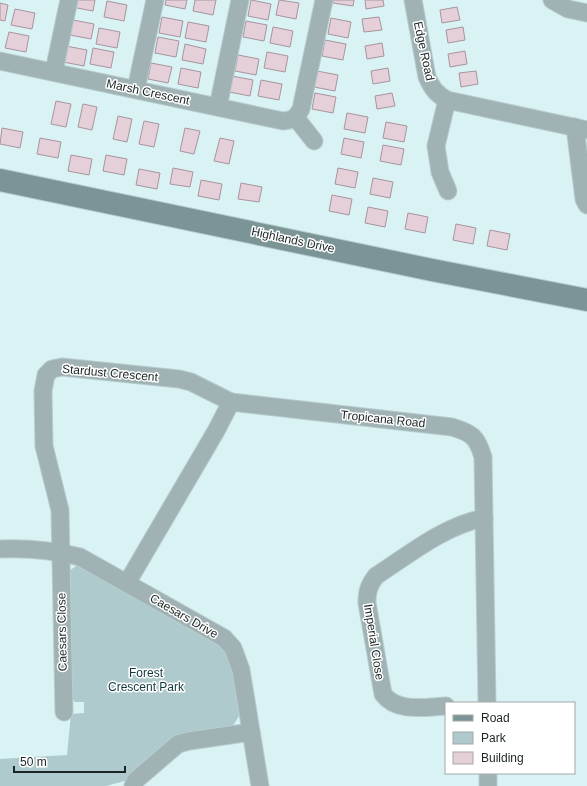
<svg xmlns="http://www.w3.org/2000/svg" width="587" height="786" viewBox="0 0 587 786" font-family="Helvetica,sans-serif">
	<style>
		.green { fill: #afcacc }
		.building { fill: #e5d0da; stroke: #a8949e }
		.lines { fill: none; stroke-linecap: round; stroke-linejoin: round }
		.street-casing { stroke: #b7cdcf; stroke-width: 19 }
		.secondary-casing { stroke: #b7cdcf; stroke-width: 24 }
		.street { stroke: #a0b2b3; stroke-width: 17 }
		.secondary { stroke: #7b9597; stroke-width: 22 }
		.labels { text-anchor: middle; stroke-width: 3; stroke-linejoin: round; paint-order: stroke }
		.street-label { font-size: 12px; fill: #1b2425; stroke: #fff }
		.park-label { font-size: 12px; fill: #10383b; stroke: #fff }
	</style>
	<rect width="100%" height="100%" fill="#d9f2f4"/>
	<path class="green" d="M 76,566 L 83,566 L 221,647 L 231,657 L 239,716 L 232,727 L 185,736 L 128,780 L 106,786 L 0,786 L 0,759 L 67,755 L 71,714 L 84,713 L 84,702 L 75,702 L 72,699 L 69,571 Z"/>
	<g class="building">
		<path d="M 74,0 L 95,0 L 93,11 L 72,7 Z"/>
		<path d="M 166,0 L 187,0 L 185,9 L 165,5 Z"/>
		<path d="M 195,0 L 216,0 L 213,15 L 193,11 Z"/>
		<path d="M 251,0 L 271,4 L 268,20 L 248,16 Z"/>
		<path d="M 279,0 L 299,3 L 296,19 L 276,15 Z"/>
		<path d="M 333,0 L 354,0 L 353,6 L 333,3 Z"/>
		<path d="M 365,0 L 383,0 L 384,6 L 366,9 Z"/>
		<path d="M 107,1 L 127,5 L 124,21 L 104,17 Z"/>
		<path d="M 0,3 L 8,5 L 5,21 L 0,20 Z"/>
		<path d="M 457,7 L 460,20 L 442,23 L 440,10 Z"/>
		<path d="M 15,9 L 35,13 L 32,29 L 11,25 Z"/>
		<path d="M 162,17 L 183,21 L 180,37 L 159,33 Z"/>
		<path d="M 379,17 L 382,30 L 364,32 L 362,19 Z"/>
		<path d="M 331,18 L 351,22 L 348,38 L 328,34 Z"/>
		<path d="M 73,20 L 94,24 L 91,39 L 70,35 Z"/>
		<path d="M 246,21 L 267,25 L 264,41 L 243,37 Z"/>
		<path d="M 188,22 L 209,26 L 206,42 L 185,38 Z"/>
		<path d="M 273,27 L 293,31 L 290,47 L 270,43 Z"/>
		<path d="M 463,27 L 465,40 L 448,43 L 446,30 Z"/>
		<path d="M 99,28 L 120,32 L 117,48 L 96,44 Z"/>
		<path d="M 9,32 L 29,36 L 26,52 L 5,48 Z"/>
		<path d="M 158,37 L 179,41 L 176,57 L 155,53 Z"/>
		<path d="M 325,40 L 346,44 L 343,60 L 322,56 Z"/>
		<path d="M 382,43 L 384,56 L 367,59 L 365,46 Z"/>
		<path d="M 185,44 L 206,49 L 203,64 L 182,60 Z"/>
		<path d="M 66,46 L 87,50 L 84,66 L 63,62 Z"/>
		<path d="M 93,48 L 114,52 L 111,68 L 90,64 Z"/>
		<path d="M 465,51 L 467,64 L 450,67 L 448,54 Z"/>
		<path d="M 267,52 L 288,56 L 285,72 L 264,68 Z"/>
		<path d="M 238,55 L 259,59 L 256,75 L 235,71 Z"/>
		<path d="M 151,63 L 172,67 L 168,83 L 148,79 Z"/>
		<path d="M 181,68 L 201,72 L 198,88 L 178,84 Z"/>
		<path d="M 388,68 L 390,81 L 373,84 L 371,71 Z"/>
		<path d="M 317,71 L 338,75 L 335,91 L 314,87 Z"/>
		<path d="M 476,71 L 478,84 L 461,87 L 459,73 Z"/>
		<path d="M 232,76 L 253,80 L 250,96 L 229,92 Z"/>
		<path d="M 261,80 L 282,84 L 279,100 L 258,96 Z"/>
		<path d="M 315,93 L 336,97 L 333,113 L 312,109 Z"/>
		<path d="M 392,93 L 395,106 L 377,109 L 375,96 Z"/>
		<path d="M 56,101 L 71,104 L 66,127 L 51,124 Z"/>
		<path d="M 83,104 L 97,107 L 92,130 L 78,127 Z"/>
		<path d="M 347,113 L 368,117 L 365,133 L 344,129 Z"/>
		<path d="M 118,116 L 132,119 L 127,142 L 113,139 Z"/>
		<path d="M 144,121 L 159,124 L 154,147 L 139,144 Z"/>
		<path d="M 386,122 L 407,126 L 404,142 L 383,138 Z"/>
		<path d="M 2,128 L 23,132 L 20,148 L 0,144 Z"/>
		<path d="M 185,128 L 200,131 L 194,154 L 180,151 Z"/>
		<path d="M 40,138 L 61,142 L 58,158 L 37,154 Z"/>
		<path d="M 220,138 L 234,141 L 229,164 L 214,161 Z"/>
		<path d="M 344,138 L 364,142 L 361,158 L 341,154 Z"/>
		<path d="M 383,145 L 404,149 L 401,165 L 380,161 Z"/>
		<path d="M 71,155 L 92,159 L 89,175 L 68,171 Z"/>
		<path d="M 106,155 L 127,159 L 124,175 L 103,171 Z"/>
		<path d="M 173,168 L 193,172 L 190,187 L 170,184 Z"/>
		<path d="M 338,168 L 358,172 L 355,188 L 335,184 Z"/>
		<path d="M 139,169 L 160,173 L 157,189 L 136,185 Z"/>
		<path d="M 373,178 L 393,182 L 390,198 L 370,194 Z"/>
		<path d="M 201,180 L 222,184 L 219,200 L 198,196 Z"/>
		<path d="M 241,183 L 262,187 L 259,202 L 238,199 Z"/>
		<path d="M 332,195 L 352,199 L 349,215 L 329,211 Z"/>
		<path d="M 368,207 L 388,211 L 385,227 L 365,223 Z"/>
		<path d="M 408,213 L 428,217 L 425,233 L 405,229 Z"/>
		<path d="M 456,224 L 476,228 L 473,244 L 453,240 Z"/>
		<path d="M 490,230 L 510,234 L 507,250 L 487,246 Z"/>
	</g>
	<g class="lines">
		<defs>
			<g id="street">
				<path d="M 413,0 L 427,77 C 432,88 436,94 447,100 L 587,130"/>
				<path d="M 552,0 L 568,9 L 587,13"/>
				<path d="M 0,61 L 283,121 C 293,120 296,118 301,109 L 324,0"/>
				<path d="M 54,71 L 69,0"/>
				<path d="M 136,89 L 155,0"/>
				<path d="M 447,100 L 436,146 L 440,172 L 448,191"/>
				<path d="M 218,107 L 240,0"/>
				<path d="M 296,118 L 314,141"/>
				<path d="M 575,127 L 584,199 L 587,205"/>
				<path d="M 0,549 C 27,548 53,550 80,557 L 224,638 L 233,648 L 241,670 L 260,786"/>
				<path d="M 127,583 L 216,431 L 231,402 L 452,427 C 472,433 477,437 483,457 L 487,703"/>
				<path d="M 446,706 C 425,707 397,713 383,694 L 367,603 C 367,591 369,585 376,576 C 411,553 444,526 484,518"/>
				<path d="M 64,712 L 60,510 L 44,446 L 43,391 L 46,375 L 52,369 L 62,367 L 179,379 L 191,382 L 231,402"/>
				<path d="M 488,773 L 488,786"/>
				<path d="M 133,786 L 136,780 L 178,744 L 189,741 L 251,732"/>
			</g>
			<path id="secondary" d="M 0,180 L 432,270 L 587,300"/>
		</defs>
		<use href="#street" class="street-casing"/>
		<use href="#secondary" class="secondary-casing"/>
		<use href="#street" class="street"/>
		<use href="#secondary" class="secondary"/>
	</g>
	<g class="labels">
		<g class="street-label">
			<text transform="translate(424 51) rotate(78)" y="4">Edge Road</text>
			<text transform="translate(148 92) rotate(12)" y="4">Marsh Crescent</text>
			<text transform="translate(293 240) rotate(12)" y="4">Highlands Drive</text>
			<text transform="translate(110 373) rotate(5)" y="4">Stardust Crescent</text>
			<text transform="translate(383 419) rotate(6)" y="4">Tropicana Road</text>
			<text transform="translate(184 616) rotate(30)" y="4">Caesars Drive</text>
			<text transform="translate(62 632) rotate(-91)" y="4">Caesars Close</text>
			<text transform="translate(374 642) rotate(81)" y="4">Imperial Close</text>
		</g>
		<g class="park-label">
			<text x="146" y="677">Forest<tspan x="146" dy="14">Crescent Park</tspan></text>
		</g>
	</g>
	<rect x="445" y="702" width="130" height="72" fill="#ffffff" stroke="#a4a7a8"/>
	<rect x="453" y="715" width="20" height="6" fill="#7b9597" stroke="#a4a7a8"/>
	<text x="481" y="722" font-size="12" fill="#1b2425">Road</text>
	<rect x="453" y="732" width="20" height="12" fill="#afcacc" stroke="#a4a7a8"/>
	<text x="481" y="742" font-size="12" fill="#1b2425">Park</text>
	<rect x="453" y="752" width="20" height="12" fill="#e5d0da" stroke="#a4a7a8"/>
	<text x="481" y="762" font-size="12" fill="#1b2425">Building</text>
	<path d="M14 766v6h111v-6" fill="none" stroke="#1b2425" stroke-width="2"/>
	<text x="20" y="766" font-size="12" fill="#1b2425" stroke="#ffffff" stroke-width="3" paint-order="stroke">50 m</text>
</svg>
